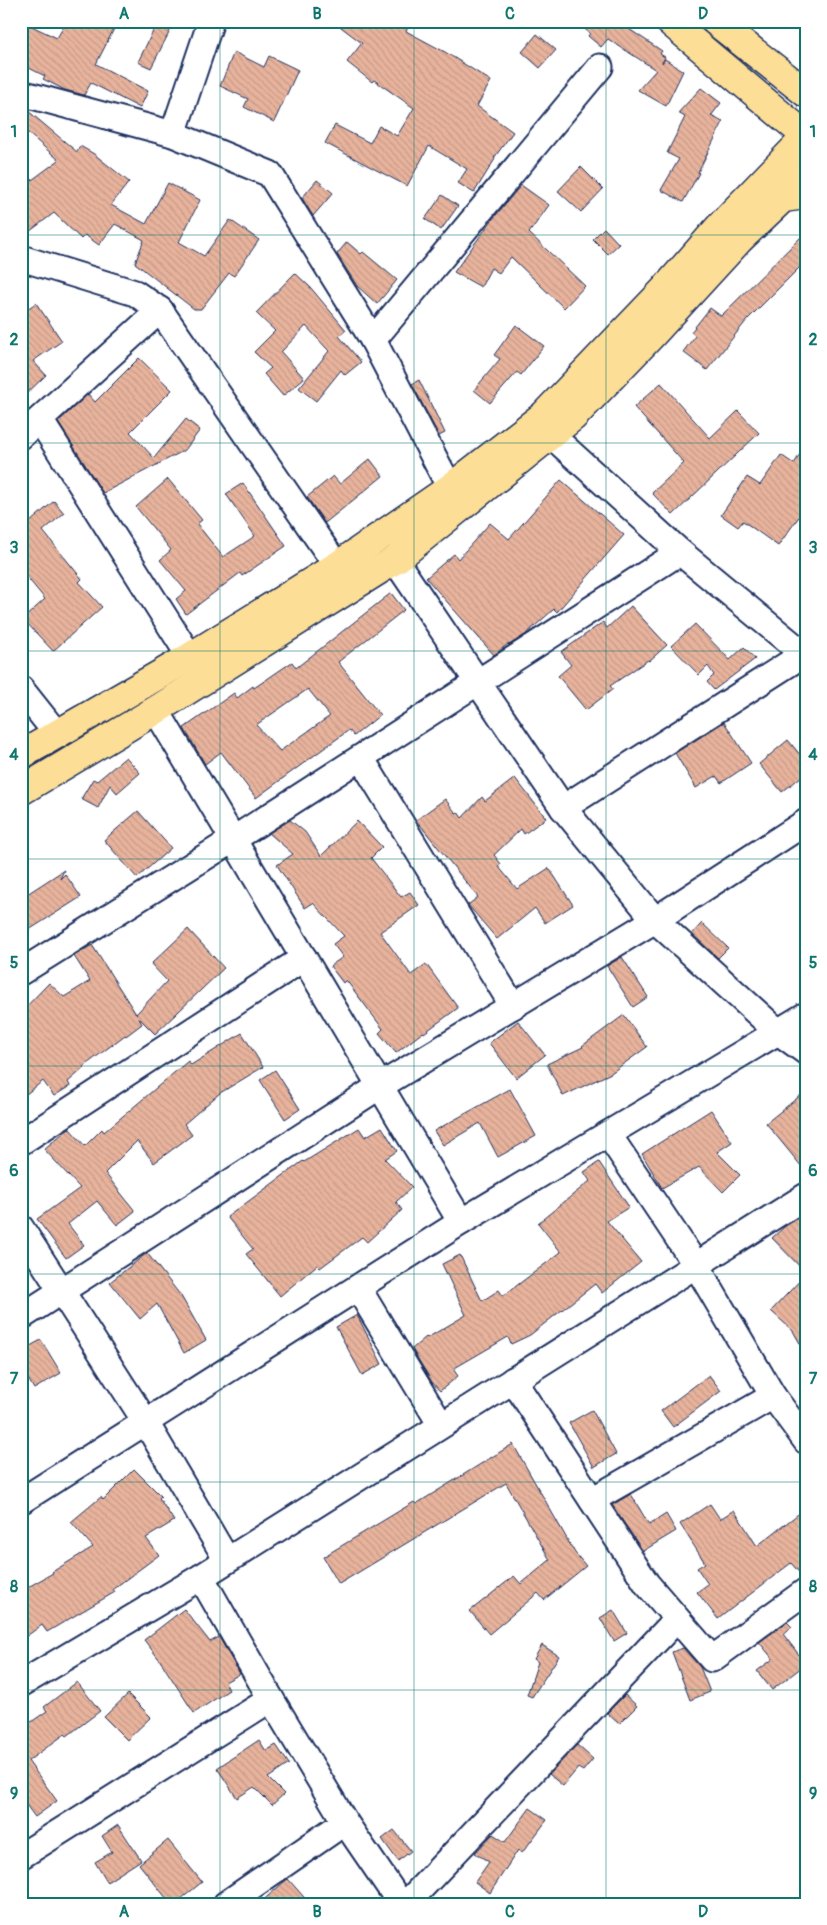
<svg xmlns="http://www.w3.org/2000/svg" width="827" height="1925" viewBox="0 0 827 1925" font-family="Pangolin,sans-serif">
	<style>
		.building { fill: url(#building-back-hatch); stroke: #1b2f5e; fill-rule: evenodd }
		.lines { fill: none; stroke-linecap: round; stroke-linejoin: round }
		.minor-casing { stroke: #1b2f5e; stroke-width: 29 }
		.major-casing { stroke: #1b2f5e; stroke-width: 31 }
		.highway-casing { stroke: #1b2f5e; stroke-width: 31 }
		.minor { stroke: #fff; stroke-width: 25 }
		.major { stroke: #fdde96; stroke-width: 28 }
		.highway { stroke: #fdde96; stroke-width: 28 }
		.grid { fill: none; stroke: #0f766e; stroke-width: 1; stroke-opacity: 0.55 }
		.neatline { fill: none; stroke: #0f766e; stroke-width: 2 }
		.grid-label { font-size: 16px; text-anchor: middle; font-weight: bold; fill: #0f766e }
	</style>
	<defs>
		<pattern id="building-back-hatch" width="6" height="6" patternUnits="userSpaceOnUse" patternTransform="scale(1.25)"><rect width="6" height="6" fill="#e8b39c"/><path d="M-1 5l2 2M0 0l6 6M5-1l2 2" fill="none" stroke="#c69a89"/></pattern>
	</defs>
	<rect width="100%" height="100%" fill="#fff"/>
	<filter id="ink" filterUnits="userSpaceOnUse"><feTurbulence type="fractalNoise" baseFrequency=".02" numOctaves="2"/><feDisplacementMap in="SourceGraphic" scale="10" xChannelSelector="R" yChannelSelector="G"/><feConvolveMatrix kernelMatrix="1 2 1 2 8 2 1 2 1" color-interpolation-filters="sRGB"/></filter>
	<g filter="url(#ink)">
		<g class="building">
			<path d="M 21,21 L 57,38 L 67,21 L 118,21 L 96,64 L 148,91 L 140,108 L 91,83 L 84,95 L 65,90 L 43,79 L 45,76 L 21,64 Z"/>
			<path d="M 158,21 L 175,21 L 151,68 L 138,62 Z"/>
			<path d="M 333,21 L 413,21 L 406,31 L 445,52 L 491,81 L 477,106 L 513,132 L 494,158 L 495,159 L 474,193 L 458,183 L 467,169 L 429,146 L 407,186 L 325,143 L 335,125 L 370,143 L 379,126 L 397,136 L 414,108 L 374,80 L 372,82 L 347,62 L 362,43 Z"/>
			<path d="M 574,21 L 621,21 L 620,23 L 662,51 L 660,54 L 665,57 L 662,63 L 665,59 L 683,71 L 666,106 L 638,90 L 656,70 L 608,39 L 601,47 L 588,36 L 590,33 Z"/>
			<path d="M 537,34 L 556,50 L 540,68 L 522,52 Z"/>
			<path d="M 234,52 L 264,67 L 269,56 L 298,70 L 274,122 L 244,107 L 248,99 L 220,86 Z"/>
			<path d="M 701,88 L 721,103 L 711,116 L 723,122 L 698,172 L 699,173 L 683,202 L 661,190 L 679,159 L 667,153 L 685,117 L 678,113 Z"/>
			<path d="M 21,108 L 27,110 L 77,152 L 80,146 L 94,154 L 129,182 L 111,205 L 146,224 L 168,183 L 200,200 L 179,242 L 204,256 L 230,220 L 259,240 L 234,276 L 229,273 L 201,309 L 194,309 L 135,263 L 144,240 L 115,224 L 99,245 L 85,235 L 81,239 L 54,213 L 21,238 L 21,188 L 59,160 L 21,127 Z"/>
			<path d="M 581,167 L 603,189 L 581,212 L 558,191 Z"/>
			<path d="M 317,180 L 333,193 L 313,216 L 302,198 Z"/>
			<path d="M 521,185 L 549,205 L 529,233 L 585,286 L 564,308 L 511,257 L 499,273 L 491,268 L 481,287 L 454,272 L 492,220 Z"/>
			<path d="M 442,195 L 458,206 L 441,230 L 425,219 Z"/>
			<path d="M 604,228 L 619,244 L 608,254 L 593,239 Z"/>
			<path d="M 806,232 L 806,261 L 747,320 L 707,370 L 683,352 L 695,336 L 691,332 L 710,308 L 721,316 Z"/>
			<path d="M 347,242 L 361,254 L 363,252 L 397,280 L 377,304 L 357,286 L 337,254 Z"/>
			<path d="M 295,273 L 310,287 L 346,330 L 339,336 L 361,362 L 345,375 L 341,370 L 316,401 L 299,388 L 329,351 L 306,326 L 281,352 L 304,378 L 283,396 L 264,374 L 271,368 L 254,352 L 275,331 L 256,313 Z"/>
			<path d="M 36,303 L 62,341 L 33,361 L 46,375 L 21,399 L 21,313 Z"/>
			<path d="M 516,325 L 544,346 L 521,375 L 517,372 L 490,403 L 474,390 L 500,359 L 494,355 Z"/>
			<path d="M 139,358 L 172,390 L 130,432 L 154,458 L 186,419 L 200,430 L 185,450 L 103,493 L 58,422 L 88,394 L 95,402 Z"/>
			<path d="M 419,380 L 445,433 L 439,436 L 412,384 Z"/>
			<path d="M 661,383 L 710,438 L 738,411 L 759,433 L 673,515 L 652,493 L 684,463 L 634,407 Z"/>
			<path d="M 806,444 L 806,507 L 778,546 L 743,521 L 738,527 L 721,515 L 747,477 L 760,485 L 781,455 L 794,464 Z"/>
			<path d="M 370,459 L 383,476 L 325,523 L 307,497 L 333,476 L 340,484 Z"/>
			<path d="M 168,479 L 202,520 L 197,524 L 223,557 L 255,536 L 226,494 L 243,483 L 286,546 L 242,576 L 240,573 L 186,614 L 176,599 L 186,591 L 160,560 L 171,550 L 136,507 Z"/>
			<path d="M 561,480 L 624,535 L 557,612 L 554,609 L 525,635 L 509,645 L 508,644 L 494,655 L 426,578 L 454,554 L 458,559 L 490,523 L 509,539 Z"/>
			<path d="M 54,501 L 64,513 L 43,531 L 82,579 L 79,582 L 102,607 L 53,651 L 23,619 L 45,599 L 21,570 L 21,530 Z"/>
			<path d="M 391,593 L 404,610 L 338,662 L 380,715 L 354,736 L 349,730 L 256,798 L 221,752 L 205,764 L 184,728 L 234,693 L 237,698 L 253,686 L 254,688 L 292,662 L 296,668 ZM 308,689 L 330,716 L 280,751 L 256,725 Z"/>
			<path d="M 631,606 L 667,645 L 649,661 L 648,660 L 610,686 L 613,689 L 586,710 L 558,676 L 571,665 L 561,652 L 603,622 L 607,628 Z"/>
			<path d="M 695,624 L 730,660 L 744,647 L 755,659 L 714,690 L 707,682 L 714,675 L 708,666 L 699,675 L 671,646 Z"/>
			<path d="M 724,722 L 751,763 L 721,783 L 716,776 L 696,788 L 675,753 Z"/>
			<path d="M 788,740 L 806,762 L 806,773 L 782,792 L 759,764 Z"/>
			<path d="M 126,757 L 140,773 L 117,793 L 110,785 L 98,808 L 81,799 L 93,779 L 97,781 Z"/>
			<path d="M 515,778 L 546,818 L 524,834 L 521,829 L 494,855 L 501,864 L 498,866 L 517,889 L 549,868 L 573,905 L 545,923 L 535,908 L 497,939 L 468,905 L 478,897 L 416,820 L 445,799 L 456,813 L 458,812 L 462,818 L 482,797 L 485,801 Z"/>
			<path d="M 138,811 L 171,848 L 137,878 L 104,840 Z"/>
			<path d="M 290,820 L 305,832 L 321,856 L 357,821 L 382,847 L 371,858 L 401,897 L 410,892 L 419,905 L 380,932 L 411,975 L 426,964 L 458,1008 L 424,1033 L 423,1032 L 396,1053 L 379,1033 L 383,1029 L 346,980 L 343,983 L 330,966 L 343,957 L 333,944 L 344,936 L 313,903 L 305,908 L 277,865 L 293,854 L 269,833 Z"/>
			<path d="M 64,870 L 60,879 L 65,874 L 81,897 L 21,935 L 21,898 Z"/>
			<path d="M 702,923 L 728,948 L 718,958 L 692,934 Z"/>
			<path d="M 188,929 L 224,968 L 155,1034 L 138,1017 L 142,1024 L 126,1036 L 125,1035 L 83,1067 L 84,1068 L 68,1082 L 70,1086 L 54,1096 L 43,1081 L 21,1098 L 21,1012 L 49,983 L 64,997 L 90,981 L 74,956 L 92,945 L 136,1014 L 167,981 L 151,964 Z"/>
			<path d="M 622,957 L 648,997 L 633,1007 L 607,966 Z"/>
			<path d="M 624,1015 L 647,1047 L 611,1073 L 563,1096 L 547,1064 L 583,1047 L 582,1046 Z"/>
			<path d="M 518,1021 L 545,1055 L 516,1078 L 489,1043 Z"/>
			<path d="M 242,1033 L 263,1067 L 220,1093 L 184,1124 L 192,1135 L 154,1163 L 137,1141 L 105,1173 L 135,1211 L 117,1225 L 97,1201 L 68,1224 L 84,1245 L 66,1258 L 37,1219 L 80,1188 L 44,1149 L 69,1128 L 85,1146 L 102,1129 L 104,1132 L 188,1061 L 191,1065 Z"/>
			<path d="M 275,1070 L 300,1109 L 285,1119 L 260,1080 Z"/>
			<path d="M 510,1089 L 536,1136 L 498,1157 L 480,1123 L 443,1145 L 434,1131 Z"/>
			<path d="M 806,1091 L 806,1172 L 766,1123 Z"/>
			<path d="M 711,1110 L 732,1142 L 717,1152 L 740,1175 L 723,1192 L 699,1167 L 662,1188 L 642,1154 Z"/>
			<path d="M 382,1127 L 397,1151 L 385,1159 L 412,1187 L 396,1202 L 402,1210 L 367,1242 L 362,1237 L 320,1268 L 317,1265 L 280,1296 L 246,1254 L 253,1249 L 227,1217 L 303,1161 L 304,1162 L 359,1128 L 365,1137 Z"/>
			<path d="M 599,1162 L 629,1207 L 607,1221 L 641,1262 L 602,1293 L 595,1284 L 530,1335 L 511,1344 L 508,1337 L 453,1369 L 458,1376 L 440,1391 L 432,1382 L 412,1349 L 426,1337 L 427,1338 L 466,1315 L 442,1264 L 460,1255 L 482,1301 L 499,1290 L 503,1296 L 561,1252 L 538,1223 L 590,1181 L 584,1172 Z"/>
			<path d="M 806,1213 L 806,1273 L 772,1238 L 784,1227 Z"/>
			<path d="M 147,1253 L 181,1296 L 206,1340 L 184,1353 L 157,1304 L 140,1319 L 110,1282 Z"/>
			<path d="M 806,1274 L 806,1354 L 793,1331 L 771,1311 Z"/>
			<path d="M 357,1315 L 382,1364 L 362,1375 L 336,1327 Z"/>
			<path d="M 41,1340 L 61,1373 L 34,1389 L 21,1367 L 21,1351 Z"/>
			<path d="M 709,1375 L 721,1391 L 673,1427 L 661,1411 Z"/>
			<path d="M 592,1410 L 616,1454 L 594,1467 L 569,1423 Z"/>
			<path d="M 513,1444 L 575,1553 L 586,1566 L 544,1600 L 538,1593 L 489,1634 L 470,1611 L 514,1576 L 521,1584 L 550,1560 L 506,1483 L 339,1584 L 323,1557 L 414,1502 L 416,1504 Z"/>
			<path d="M 134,1469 L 161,1496 L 159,1498 L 174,1521 L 146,1538 L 159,1555 L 113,1589 L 115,1592 L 47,1632 L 42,1625 L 21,1640 L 21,1591 L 53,1573 L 52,1572 L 93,1547 L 71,1522 L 101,1497 L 103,1500 Z"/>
			<path d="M 631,1494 L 649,1525 L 666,1514 L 676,1531 L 643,1551 L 612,1505 Z"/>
			<path d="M 710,1504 L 720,1519 L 734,1510 L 757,1546 L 806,1508 L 806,1577 L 803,1577 L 791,1563 L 718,1619 L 697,1592 L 708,1584 L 697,1568 L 705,1563 L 680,1524 Z"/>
			<path d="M 184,1609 L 210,1642 L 219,1637 L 240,1674 L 225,1682 L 229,1690 L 194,1713 L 159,1659 L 144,1640 Z"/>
			<path d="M 613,1610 L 627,1633 L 614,1641 L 600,1618 Z"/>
			<path d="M 787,1622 L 792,1627 L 783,1634 L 806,1664 L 772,1690 L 757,1671 L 773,1659 L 759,1642 Z"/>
			<path d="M 542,1645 L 559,1656 L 532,1697 L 527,1695 L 538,1662 L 534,1659 Z"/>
			<path d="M 683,1648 L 700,1667 L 710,1692 L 690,1700 L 672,1652 Z"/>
			<path d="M 77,1682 L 100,1711 L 67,1736 L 65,1734 L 28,1761 L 57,1801 L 35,1817 L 21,1798 L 21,1729 L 47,1711 L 44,1707 Z"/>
			<path d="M 128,1694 L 151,1717 L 127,1740 L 104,1717 Z"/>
			<path d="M 625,1695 L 637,1706 L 619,1724 L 607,1713 Z"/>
			<path d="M 259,1740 L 266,1751 L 276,1745 L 289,1764 L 268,1778 L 284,1794 L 272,1805 L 254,1787 L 237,1798 L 217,1768 Z"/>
			<path d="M 577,1745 L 593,1759 L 583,1771 L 578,1768 L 563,1786 L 549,1774 Z"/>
			<path d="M 530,1808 L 547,1820 L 522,1853 L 518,1850 L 490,1893 L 475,1882 L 489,1862 L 475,1853 L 493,1834 L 505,1842 Z"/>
			<path d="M 118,1825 L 141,1860 L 107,1882 L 95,1862 L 112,1852 L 102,1836 Z"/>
			<path d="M 394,1830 L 411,1851 L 398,1861 L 382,1839 Z"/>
			<path d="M 168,1840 L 202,1882 L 175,1904 L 171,1904 L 139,1864 Z"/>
			<path d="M 288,1879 L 310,1904 L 259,1904 L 285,1881 Z"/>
		</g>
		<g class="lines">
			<defs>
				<g id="minor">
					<path d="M 21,93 L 173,134 L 270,174 L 373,340 L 450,488"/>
					<path d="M 173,134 L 211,21"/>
					<path d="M 21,258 L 135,293 L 160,310 L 337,566"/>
					<path d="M 373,340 L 600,67"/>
					<path d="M 40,420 L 190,657"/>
					<path d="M 551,435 L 680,552 L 806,656"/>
					<path d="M 21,436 L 160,310"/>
					<path d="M 395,560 L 563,808 L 655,920 L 777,1031 L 806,1052"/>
					<path d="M 21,689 L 56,733"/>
					<path d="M 156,710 L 461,1222"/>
					<path d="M 361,758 L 513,1006"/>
					<path d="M 563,808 L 804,654"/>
					<path d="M 21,972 L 234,839 L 680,552"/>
					<path d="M 608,1134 L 696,1265 L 773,1396 L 806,1441"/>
					<path d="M 21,1142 L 304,958"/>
					<path d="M 21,1228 L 145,1421 L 227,1560"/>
					<path d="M 358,1288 L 441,1425"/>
					<path d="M 21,1317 L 380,1086 L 655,920 L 806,822"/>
					<path d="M 513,1380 L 647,1584 L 712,1659 L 806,1591"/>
					<path d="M 592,1500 L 773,1396"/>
					<path d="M 21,1501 L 461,1222 L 806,1015"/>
					<path d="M 201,1577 L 271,1699 L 345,1822 L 401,1904"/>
					<path d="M 21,1684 L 201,1577 L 806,1196"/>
					<path d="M 21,1856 L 271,1699"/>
					<path d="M 226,1904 L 345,1822"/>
					<path d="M 406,1904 L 677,1619"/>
				</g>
				<g id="major">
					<path d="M 21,755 L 190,657 L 337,566 L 450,488 L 544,415 L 664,290 L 721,225 L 806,137"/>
					<path d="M 21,791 L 156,710 L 395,560 L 573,417 L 650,337 L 739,240 L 806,176"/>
				</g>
				<g id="highway">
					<path d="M 669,21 L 806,136"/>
					<path d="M 715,21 L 806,93"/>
					<path d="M 783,198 L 806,195"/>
				</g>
			</defs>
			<use href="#minor" class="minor-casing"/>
			<use href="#major" class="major-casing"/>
			<use href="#highway" class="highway-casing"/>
			<use href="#minor" class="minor"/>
			<use href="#major" class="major"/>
			<use href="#highway" class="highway"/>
		</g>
	</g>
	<path class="grid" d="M 220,21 L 220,1904M 414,21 L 414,1904M 606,21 L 606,1904M 21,235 L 806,235M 21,443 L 806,443M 21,651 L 806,651M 21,859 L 806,859M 21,1066 L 806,1066M 21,1274 L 806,1274M 21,1482 L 806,1482M 21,1690 L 806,1690"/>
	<rect width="827" height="1925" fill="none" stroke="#fff" stroke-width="55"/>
	<rect x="28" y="28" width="772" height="1870" class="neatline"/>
	<g class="grid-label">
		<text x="124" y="19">A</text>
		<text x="317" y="19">B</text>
		<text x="510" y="19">C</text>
		<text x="703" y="19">D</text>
		<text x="14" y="137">1</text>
		<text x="813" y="137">1</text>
		<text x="14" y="345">2</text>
		<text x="813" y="345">2</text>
		<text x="14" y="553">3</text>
		<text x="813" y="553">3</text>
		<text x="14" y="760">4</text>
		<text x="813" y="760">4</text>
		<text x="14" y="968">5</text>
		<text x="813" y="968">5</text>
		<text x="14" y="1176">6</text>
		<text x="813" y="1176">6</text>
		<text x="14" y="1384">7</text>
		<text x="813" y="1384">7</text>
		<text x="14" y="1592">8</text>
		<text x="813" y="1592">8</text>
		<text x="14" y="1799">9</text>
		<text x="813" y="1799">9</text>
		<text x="124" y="1917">A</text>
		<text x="317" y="1917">B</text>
		<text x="510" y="1917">C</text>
		<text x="703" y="1917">D</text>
	</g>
</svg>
